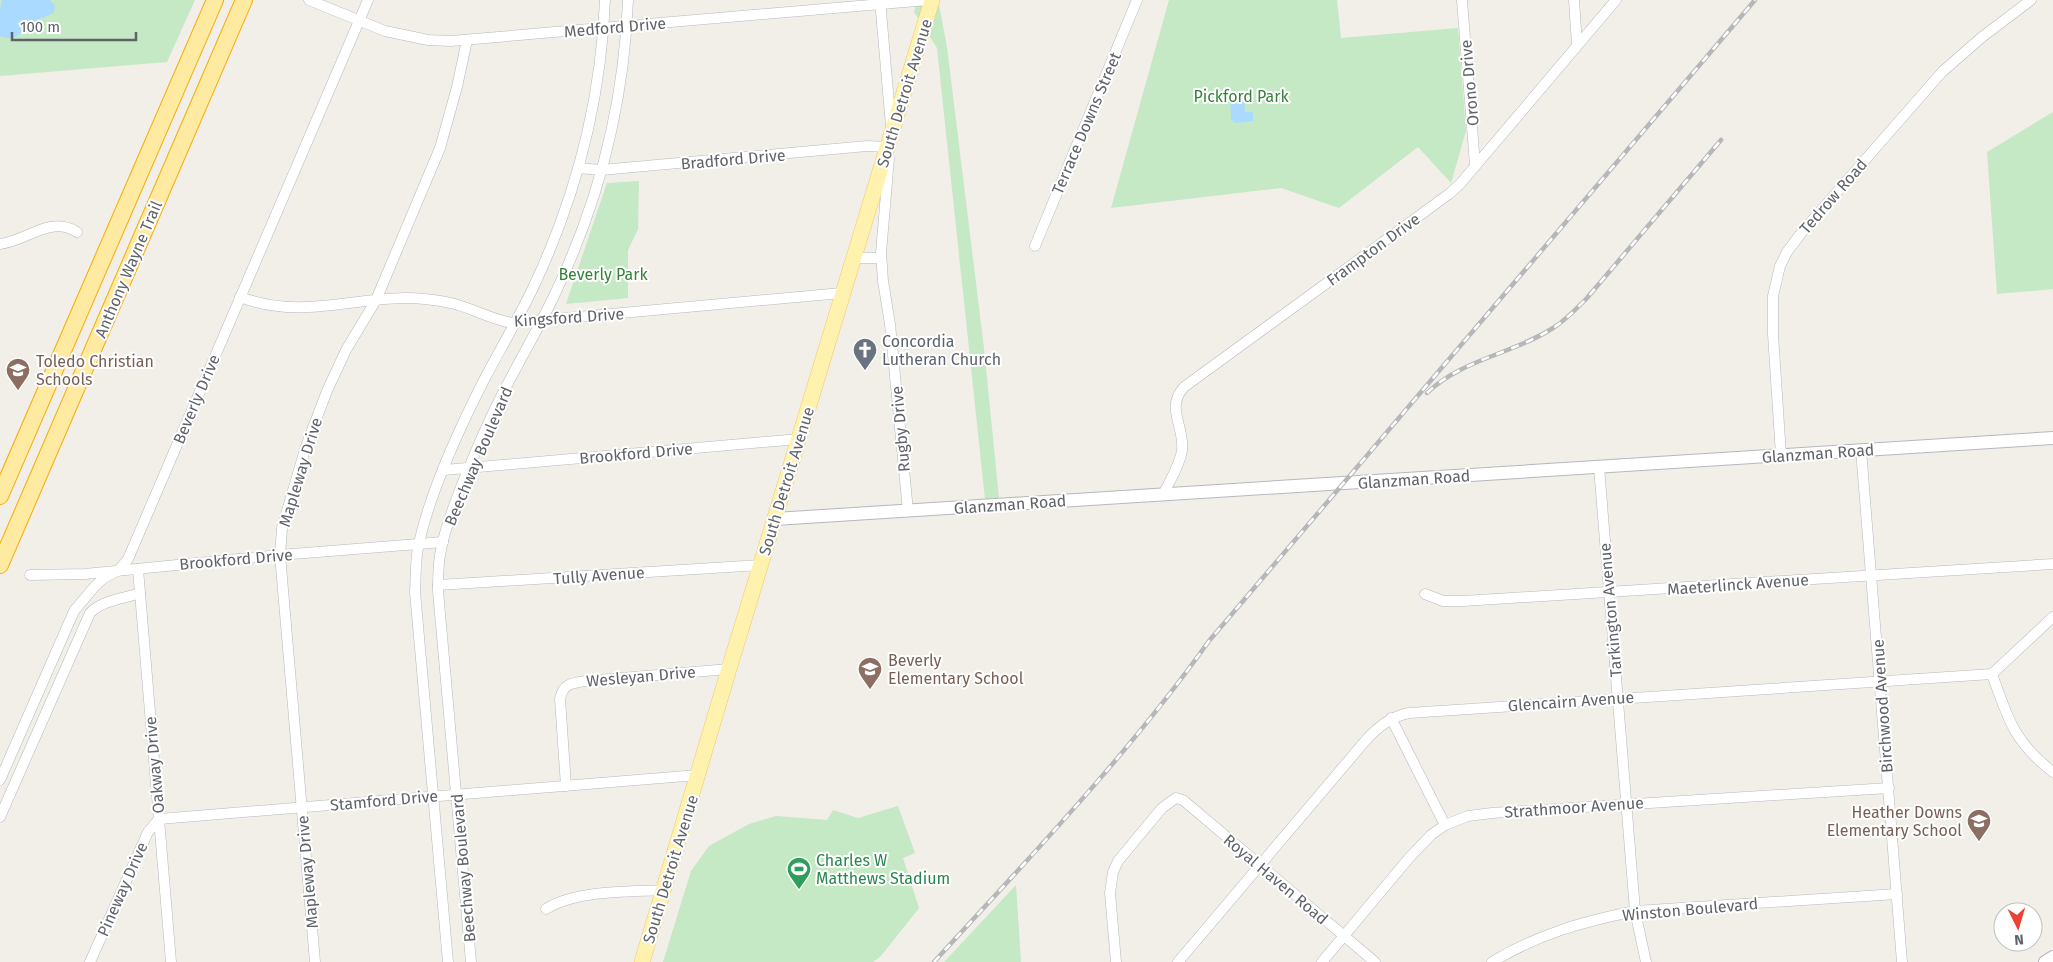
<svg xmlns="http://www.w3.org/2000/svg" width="2053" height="962" viewBox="0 0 2053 962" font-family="'Fira Sans',sans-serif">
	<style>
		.green { fill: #c5e8c5 }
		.water { fill: #aadaff }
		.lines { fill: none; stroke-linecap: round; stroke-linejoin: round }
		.minor-casing { stroke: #b5b8bc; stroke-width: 11 }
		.tertiary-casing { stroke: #b5b8bc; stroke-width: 14 }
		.primary-casing { stroke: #f2c960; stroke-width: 16 }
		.trunk-casing { stroke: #f9ab00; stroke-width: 18 }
		.minor { stroke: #fff; stroke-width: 10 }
		.tertiary { stroke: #fff; stroke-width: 12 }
		.primary { stroke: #fff2af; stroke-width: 15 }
		.trunk { stroke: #feeaa1; stroke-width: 16 }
		.rail-casing { stroke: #b6b7b8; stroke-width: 4.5 }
		.rail { stroke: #fff; stroke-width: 2.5; stroke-dasharray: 8; stroke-linecap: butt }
		.labels { text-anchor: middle; stroke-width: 4; stroke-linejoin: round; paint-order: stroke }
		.street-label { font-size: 16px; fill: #5f6368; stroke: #fff }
		.park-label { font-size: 16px; fill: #348238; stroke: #fff }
		.worship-label { font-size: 16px; fill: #5b616d; stroke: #fff; text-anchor: start }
		.education-label { font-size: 16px; fill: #785e54; stroke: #fff; text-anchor: start }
		.leisure-label { font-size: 16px; fill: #27864d; stroke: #fff; text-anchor: start }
	</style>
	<rect width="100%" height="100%" fill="#f1efe8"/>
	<g class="green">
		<path d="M 0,0 L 195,0 L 167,62 L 0,76 Z"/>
		<path d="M 918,0 L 938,0 L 947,47 L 984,348 L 999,498 L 985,499 L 937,48 L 914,12 Z"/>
		<path d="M 1169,0 L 1337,0 L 1341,38 L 1458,28 L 1466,131 L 1451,183 L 1418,147 L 1339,208 L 1281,188 L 1111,208 Z"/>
		<path d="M 2053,112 L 2053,289 L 1997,294 L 1987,152 Z"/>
		<path d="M 639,181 L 638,229 L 628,250 L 628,298 L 566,304 L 607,183 Z"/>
		<path d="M 898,806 L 915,853 L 903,858 L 919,908 L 881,956 L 873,962 L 663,962 L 691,871 L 709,846 L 749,824 L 776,816 L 827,820 L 833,810 L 858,818 Z"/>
		<path d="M 1016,885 L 1021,962 L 944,962 Z"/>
	</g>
	<g class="water">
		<path d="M 2,0 L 50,0 L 55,6 L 54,12 C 46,18 38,18 33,22 C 19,31 20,43 0,36 L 0,10 Z"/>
		<path d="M 1244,93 L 1245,112 L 1253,112 L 1253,121 L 1235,123 L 1231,119 L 1230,94 Z"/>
	</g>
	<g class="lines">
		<defs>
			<g id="minor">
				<path d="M 309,0 L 385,31 L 428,40 L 451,41 L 928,0"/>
				<path d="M 880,0 L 891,126"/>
				<path d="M 1462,0 L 1475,165"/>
				<path d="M 1574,0 L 1577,45"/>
				<path d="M 889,158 L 881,253 L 883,281 L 890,324 L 908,511"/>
				<path d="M 578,168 L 601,170 L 867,146 L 887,147"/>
				<path d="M 0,244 C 27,241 50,215 77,232"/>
				<path d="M 1035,246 L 1137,0"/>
				<path d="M 853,258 L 881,258"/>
				<path d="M 240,297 C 299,319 346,299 405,298 C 420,298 436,300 451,303 C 472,308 490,319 512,323 L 842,293"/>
				<path d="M 1861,450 L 1902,962"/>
				<path d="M 1781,455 L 1773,334 L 1773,296 L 1780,266 L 1787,252 L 1802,232 L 1942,72 L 1982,37 L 2031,0"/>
				<path d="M 1599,467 L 1635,911 L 1646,962"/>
				<path d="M 444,470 L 799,439"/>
				<path d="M 1163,495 C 1170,480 1179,467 1182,451 C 1185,426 1165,408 1184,387 L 1449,194 L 1460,184 L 1616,0"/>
				<path d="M 138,569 L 171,962"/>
				<path d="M 30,575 L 85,574 L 280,555 L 443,542"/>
				<path d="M 438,585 L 761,565"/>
				<path d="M 1425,594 L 1443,601 L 1463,601 L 2053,564"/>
				<path d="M 1992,674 C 2008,719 2014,742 2053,772"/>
				<path d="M 1391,718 L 1445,825"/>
				<path d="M 0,780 L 74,611 L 95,586 L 104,578 L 119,570 L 128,559 L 368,0"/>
				<path d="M 566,786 L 560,699 C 563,684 571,683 586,681 L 729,669"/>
				<path d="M 0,817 L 90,613 C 103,600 123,599 140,593"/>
				<path d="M 546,909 C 575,890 629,892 664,890"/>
				<path d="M 90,962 L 148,832 L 159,819 L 698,775"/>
				<path d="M 315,962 L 280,555 L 282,528 L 306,446 L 327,391 L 346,350 L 376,300 L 440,148 L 457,87 L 467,40"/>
				<path d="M 448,962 L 415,592 C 416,576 415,559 419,543 C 431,489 460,427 485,378 C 501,348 518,319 533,288 C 576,197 601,100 605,0"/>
				<path d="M 471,962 L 438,591 C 438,577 438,563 441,550 C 445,527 455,503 463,482 C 476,450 489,419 505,389 C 521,358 538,329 553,298 C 598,205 624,103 628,0"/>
				<path d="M 1116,962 L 1110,893 L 1113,872 L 1118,861 L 1162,808 L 1176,798 L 1183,800 L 1375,962"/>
				<path d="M 1178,962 L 1366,740 C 1378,727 1390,717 1409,713 L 1992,674 L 2053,617"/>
				<path d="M 1322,962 L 1409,858 L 1431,835 L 1445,825 L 1468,816 L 1492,813 L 1889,788"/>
				<path d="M 1492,962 C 1539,934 1581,922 1635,911 L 1897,894"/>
			</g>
			<g id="tertiary">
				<path d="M 775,519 L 2053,438"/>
				<path d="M 2045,962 L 2053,957"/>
			</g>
			<path id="primary" d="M 642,962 L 729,669 L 932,0"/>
			<g id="trunk">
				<path d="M 0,496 L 215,0"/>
				<path d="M 0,565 L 244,0"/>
			</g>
		</defs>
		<use href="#minor" class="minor-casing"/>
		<use href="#tertiary" class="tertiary-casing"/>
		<use href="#primary" class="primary-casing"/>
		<use href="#trunk" class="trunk-casing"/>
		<use href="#minor" class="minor"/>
		<use href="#tertiary" class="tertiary"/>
		<use href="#primary" class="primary"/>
		<use href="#trunk" class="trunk"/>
		<defs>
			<g id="rail">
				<path d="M 1427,393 C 1462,359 1513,354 1553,328 C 1566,320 1576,309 1587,298 L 1721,140"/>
				<path d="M 934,962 C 1029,858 1127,756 1209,641 L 1755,0"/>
			</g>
		</defs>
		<use href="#rail" class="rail-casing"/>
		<use href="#rail" class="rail"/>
	</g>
	<defs>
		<symbol id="church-pin" viewBox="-11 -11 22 30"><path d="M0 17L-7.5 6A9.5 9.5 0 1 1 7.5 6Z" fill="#6b7280" stroke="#fff"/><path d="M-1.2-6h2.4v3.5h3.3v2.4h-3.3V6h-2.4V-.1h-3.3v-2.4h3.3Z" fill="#fff"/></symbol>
		<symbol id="school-pin" viewBox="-11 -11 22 30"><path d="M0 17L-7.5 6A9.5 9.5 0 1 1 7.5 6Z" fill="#8d6e63" stroke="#fff"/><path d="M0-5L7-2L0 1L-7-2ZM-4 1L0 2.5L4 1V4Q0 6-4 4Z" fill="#fff"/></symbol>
		<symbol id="stadium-pin" viewBox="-11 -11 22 30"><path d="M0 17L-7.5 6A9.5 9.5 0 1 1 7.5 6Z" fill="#2e9e5b" stroke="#fff"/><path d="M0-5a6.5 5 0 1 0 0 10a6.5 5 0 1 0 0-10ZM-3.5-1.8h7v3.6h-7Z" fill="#fff"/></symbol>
	</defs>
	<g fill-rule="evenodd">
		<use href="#church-pin" x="851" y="336" width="28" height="38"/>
		<use href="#school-pin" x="4" y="356" width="28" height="38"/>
		<use href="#school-pin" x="856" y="655" width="28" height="38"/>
		<use href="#school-pin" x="1965" y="807" width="28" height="38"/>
		<use href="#stadium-pin" x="785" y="855" width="28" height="38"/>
	</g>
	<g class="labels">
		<g class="street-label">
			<text transform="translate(615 27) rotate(-5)" y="6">Medford Drive</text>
			<text transform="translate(1469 83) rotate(-95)" y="6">Orono Drive</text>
			<text transform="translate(904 93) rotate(-73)" y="6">South Detroit Avenue</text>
			<text transform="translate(1086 123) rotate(-67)" y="6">Terrace Downs Street</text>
			<text transform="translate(733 159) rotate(-5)" y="6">Bradford Drive</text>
			<text transform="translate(1833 196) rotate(-49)" y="6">Tedrow Road</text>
			<text transform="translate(1373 249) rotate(-36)" y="6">Frampton Drive</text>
			<text transform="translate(128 269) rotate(-67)" y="6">Anthony Wayne Trail</text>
			<text transform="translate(569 317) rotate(-4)" y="6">Kingsford Drive</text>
			<text transform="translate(196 399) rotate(-67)" y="6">Beverly Drive</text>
			<text transform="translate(900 429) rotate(-95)" y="6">Rugby Drive</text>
			<text transform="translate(636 453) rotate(-5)" y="6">Brookford Drive</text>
			<text transform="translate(1818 453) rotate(-4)" y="6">Glanzman Road</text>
			<text transform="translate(478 456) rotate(-67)" y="6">Beechway Boulevard</text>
			<text transform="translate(300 472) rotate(-73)" y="6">Mapleway Drive</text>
			<text transform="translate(1414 479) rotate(-4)" y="6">Glanzman Road</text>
			<text transform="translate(786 481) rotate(-73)" y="6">South Detroit Avenue</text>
			<text transform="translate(1010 504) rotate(-4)" y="6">Glanzman Road</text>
			<text transform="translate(236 559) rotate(-5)" y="6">Brookford Drive</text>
			<text transform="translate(599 575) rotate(-4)" y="6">Tully Avenue</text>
			<text transform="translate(1738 584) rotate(-4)" y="6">Maeterlinck Avenue</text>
			<text transform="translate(1610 610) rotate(-95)" y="6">Tarkington Avenue</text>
			<text transform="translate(641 676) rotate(-5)" y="6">Wesleyan Drive</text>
			<text transform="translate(1571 701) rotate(-4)" y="6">Glencairn Avenue</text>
			<text transform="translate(1882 706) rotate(-94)" y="6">Birchwood Avenue</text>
			<text transform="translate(154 765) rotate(-95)" y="6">Oakway Drive</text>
			<text transform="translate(384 800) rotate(-5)" y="6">Stamford Drive</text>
			<text transform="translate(1574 807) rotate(-4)" y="6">Strathmoor Avenue</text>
			<text transform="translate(463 868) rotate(-95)" y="6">Beechway Boulevard</text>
			<text transform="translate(670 869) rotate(-73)" y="6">South Detroit Avenue</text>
			<text transform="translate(307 872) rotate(-95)" y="6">Mapleway Drive</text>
			<text transform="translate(1276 879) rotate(40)" y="6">Royal Haven Road</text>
			<text transform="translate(122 889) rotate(-66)" y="6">Pineway Drive</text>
			<text transform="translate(1690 909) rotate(-5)" y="6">Winston Boulevard</text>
		</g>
		<g class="park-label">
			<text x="1241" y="102">Pickford Park</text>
			<text x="603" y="280">Beverly Park</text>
		</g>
		<g class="worship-label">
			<text x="882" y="347">Concordia<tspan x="882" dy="18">Lutheran Church</tspan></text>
		</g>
		<g class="education-label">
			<text x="36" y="367">Toledo Christian<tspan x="36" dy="18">Schools</tspan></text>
			<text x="888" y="666">Beverly<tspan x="888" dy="18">Elementary School</tspan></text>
			<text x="1962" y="818" text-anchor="end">Heather Downs<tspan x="1962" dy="18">Elementary School</tspan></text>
		</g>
		<g class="leisure-label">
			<text x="816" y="866">Charles W<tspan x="816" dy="18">Matthews Stadium</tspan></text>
		</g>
	</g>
	<g transform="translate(2018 927) rotate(175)"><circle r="24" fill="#ffffff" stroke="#bfc1c3"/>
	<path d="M0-4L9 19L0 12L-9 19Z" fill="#ea4335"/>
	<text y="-8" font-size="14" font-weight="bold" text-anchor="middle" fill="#5f6368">N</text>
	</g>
	<path d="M12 32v8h124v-8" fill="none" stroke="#5f6368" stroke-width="2.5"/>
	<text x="20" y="32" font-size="15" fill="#5f6368" stroke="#ffffff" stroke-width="4" paint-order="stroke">100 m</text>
</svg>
